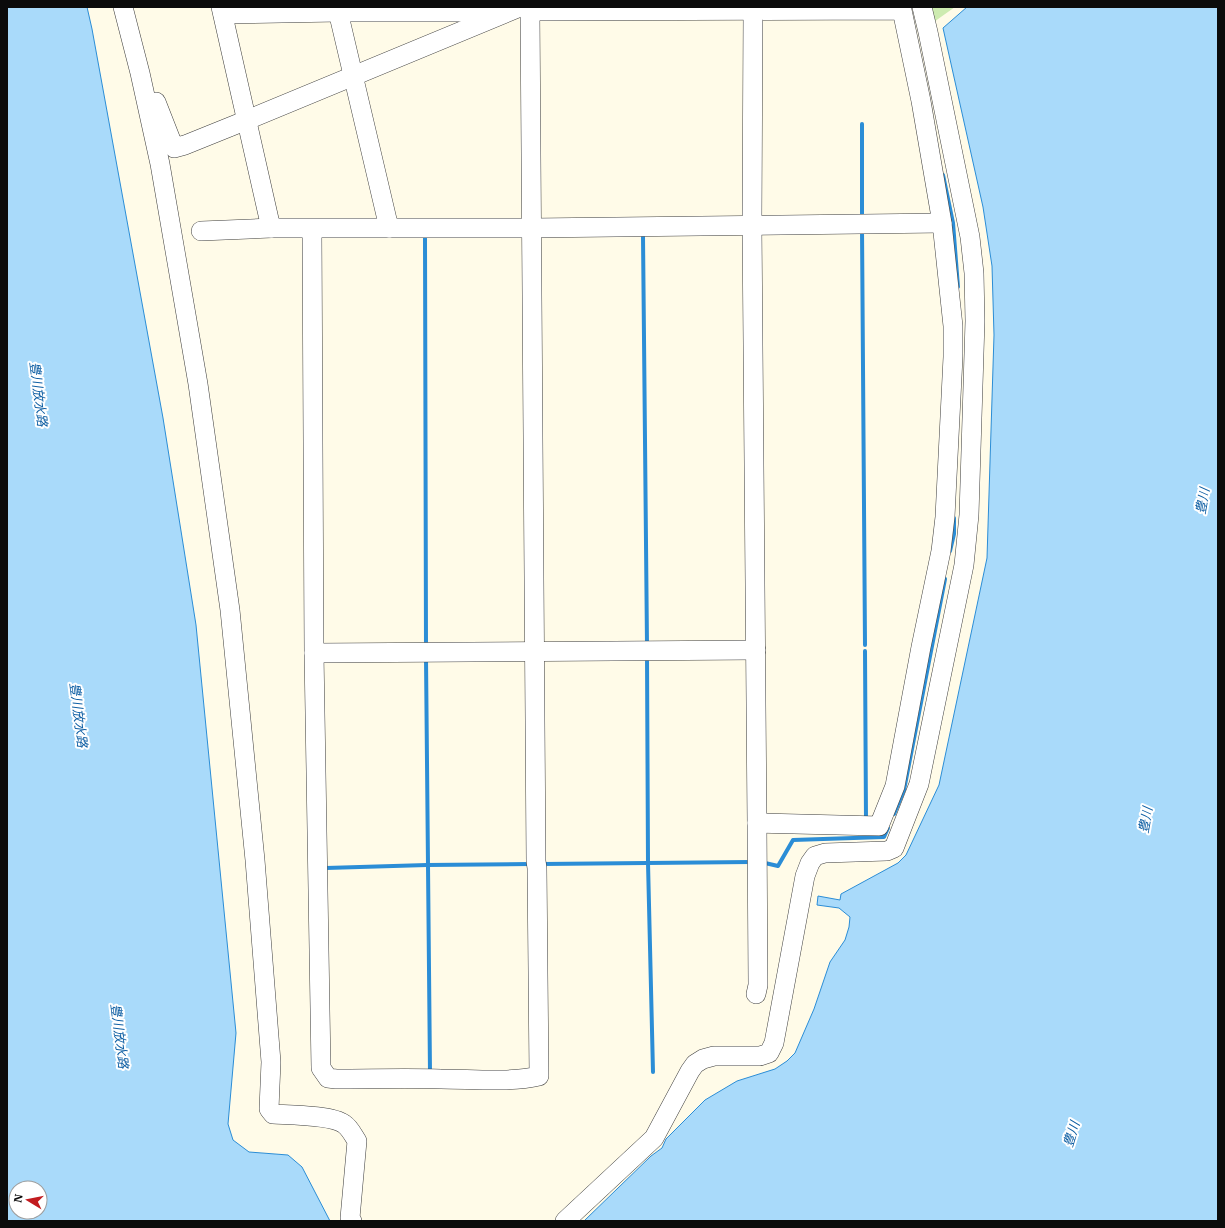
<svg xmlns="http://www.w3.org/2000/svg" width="1225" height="1228" viewBox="0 0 1225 1228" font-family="'IBM Plex Serif','Noto Sans JP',serif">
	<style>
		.green { fill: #cdebb0 }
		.water { fill: #a9dafa; stroke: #2b8dd6; fill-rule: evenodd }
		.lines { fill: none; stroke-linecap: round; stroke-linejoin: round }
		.stream { stroke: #2b8dd6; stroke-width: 4 }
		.minor-casing { stroke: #3e3e3e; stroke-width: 20 }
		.minor { stroke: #fff; stroke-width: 19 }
		.labels { text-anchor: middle; stroke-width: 4; stroke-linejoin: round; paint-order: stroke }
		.water-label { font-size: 13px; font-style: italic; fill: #0d5ea3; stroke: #fff }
	</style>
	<rect width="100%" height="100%" fill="#fffbe8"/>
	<path class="green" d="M 927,7 L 955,7 L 931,24 Z"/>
	<g class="water">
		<path d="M 7,7 L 87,7 L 92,29 L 163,418 L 196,625 L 236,1033 L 228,1124 L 233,1140 L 249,1152 L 288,1155 L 302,1167 L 330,1221 L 7,1221 ZM 16,1188 L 40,1188 L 40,1212 L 16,1212 Z"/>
		<path d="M 967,7 L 1218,7 L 1218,1221 L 584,1221 L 651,1156 L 662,1148 L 666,1139 L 705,1100 L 737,1081 L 775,1069 L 787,1061 L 795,1053 L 814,1009 L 830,962 L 845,940 L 849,927 L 850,917 L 839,908 L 817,905 L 818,896 L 840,900 L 841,894 L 898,863 L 906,855 L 939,785 L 987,558 L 994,335 L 992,266 L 983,207 L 943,28 Z"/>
	</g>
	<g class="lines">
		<g class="stream">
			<path d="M 862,124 L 862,220"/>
			<path d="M 943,175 L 953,223 L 958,287"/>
			<path d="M 862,228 L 865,645"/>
			<path d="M 643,236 L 647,645"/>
			<path d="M 425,237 L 426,646"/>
			<path d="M 950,551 L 954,534 L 954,518"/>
			<path d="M 865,651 L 866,821"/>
			<path d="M 647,656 L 648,863 L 653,1072"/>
			<path d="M 426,658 L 430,1073"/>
			<path d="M 894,814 L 904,790 L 945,579"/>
			<path d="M 765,863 L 778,866 L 793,840 L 884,837 L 888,828"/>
			<path d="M 542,864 L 751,862"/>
			<path d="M 326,868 L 427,865 L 530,864"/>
		</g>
		<defs>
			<g id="minor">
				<path d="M 123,7 L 140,73 L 160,164 L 198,384 L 230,610 L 255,860 L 271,1062 L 269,1109 L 273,1114 C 289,1115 332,1115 344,1124 C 350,1128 353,1135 357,1141 L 350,1218 L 352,1221"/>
				<path d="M 221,7 L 271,228"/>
				<path d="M 337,7 L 389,228"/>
				<path d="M 530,7 L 530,11 L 902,10 L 921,101 L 942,223 L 953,326 L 953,357 L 945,517 L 941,551 L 921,647 L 895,786 L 879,826 L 757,823"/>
				<path d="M 753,11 L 752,225 L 757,823 L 758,985 L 756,994"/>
				<path d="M 223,14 L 338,12 L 500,12"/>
				<path d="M 156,102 L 174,148 L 185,145 L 247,120 L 520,7"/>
				<path d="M 312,229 L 314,653 L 321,1068 L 328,1078 L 336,1079 C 371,1079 406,1078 441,1079 C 472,1079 509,1083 539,1076 L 537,868 L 536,861 L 530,11"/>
				<path d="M 201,231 L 271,228 L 532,228 L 942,223"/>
				<path d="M 314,653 L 756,650"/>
				<path d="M 565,1221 L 654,1138 L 690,1071 L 695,1064 L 703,1059 L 714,1056 L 760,1056 L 769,1053 L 774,1043 L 805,876 L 810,863 L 815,856 L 825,853 L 887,851 L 894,848 L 919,784 L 964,565 L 969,515 L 975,321 L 974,273 L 970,237 L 928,32 L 922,7"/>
			</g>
		</defs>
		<use href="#minor" class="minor-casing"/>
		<use href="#minor" class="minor"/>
	</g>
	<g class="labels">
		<g class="water-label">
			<text transform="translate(39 394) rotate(83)" y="5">豊川放水路</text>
			<text transform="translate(1202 501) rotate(-80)" y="5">豊川</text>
			<text transform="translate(79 715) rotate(83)" y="5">豊川放水路</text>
			<text transform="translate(1145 820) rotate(-80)" y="5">豊川</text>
			<text transform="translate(120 1036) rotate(83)" y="5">豊川放水路</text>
			<text transform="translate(1071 1134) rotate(-73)" y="5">豊川</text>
		</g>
	</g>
	<rect width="1225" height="1228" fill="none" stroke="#0b0b0b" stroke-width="16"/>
	<g transform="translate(28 1200) rotate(280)"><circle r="19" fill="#ffffff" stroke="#9d9d9d"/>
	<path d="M0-3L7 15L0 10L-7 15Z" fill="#c21b1f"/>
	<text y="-6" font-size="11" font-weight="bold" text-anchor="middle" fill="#0b0b0b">N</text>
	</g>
</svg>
